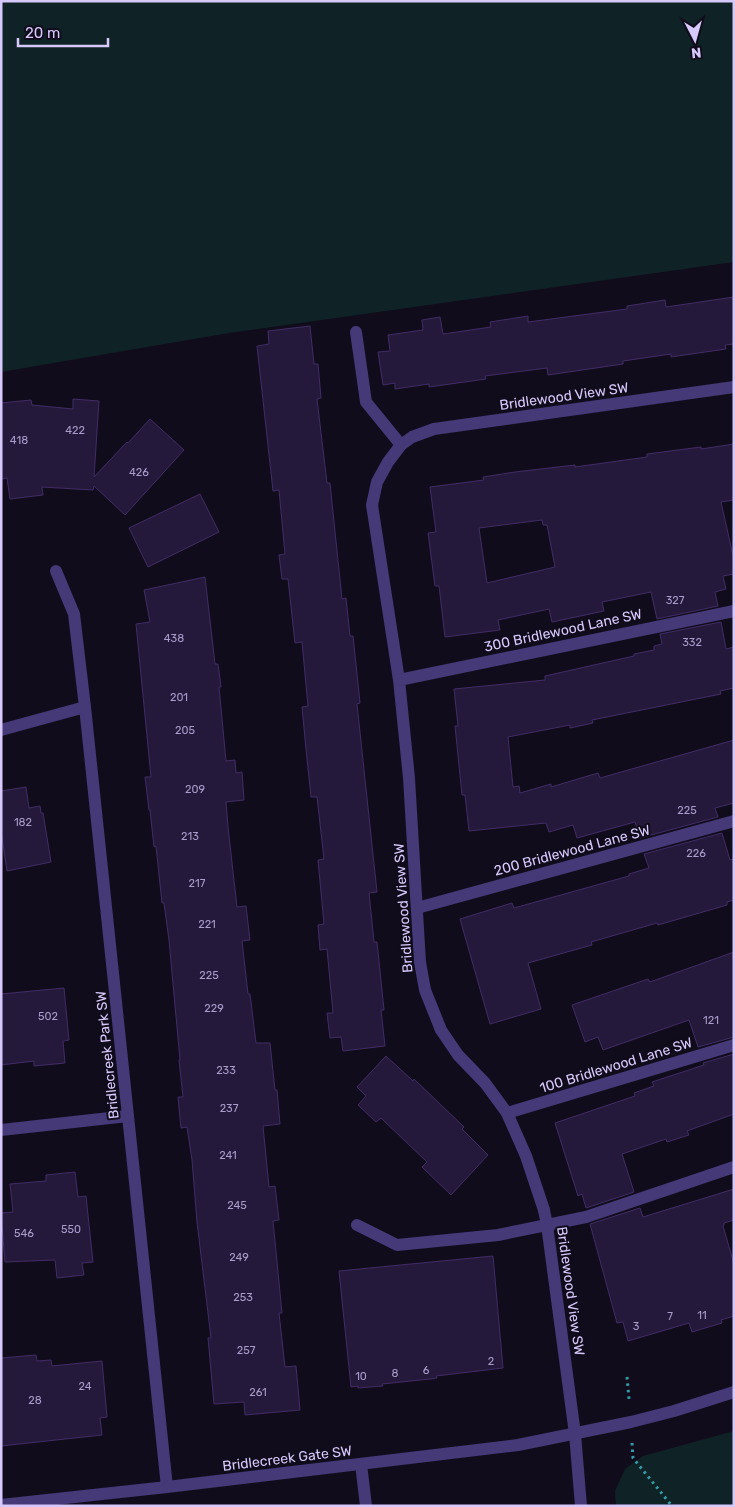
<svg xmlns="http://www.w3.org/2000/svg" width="735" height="1507" viewBox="0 0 735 1507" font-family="Rubik,sans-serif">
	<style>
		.green { fill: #0f2225 }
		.building { fill: #25193b; stroke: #412c66; fill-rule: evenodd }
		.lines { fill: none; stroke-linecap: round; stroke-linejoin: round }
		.path { stroke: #329ca7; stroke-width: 3; stroke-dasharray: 2.5 4; stroke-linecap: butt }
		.service { stroke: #453978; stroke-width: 12 }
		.minor { stroke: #453978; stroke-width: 12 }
		.labels { text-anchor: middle; stroke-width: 4; stroke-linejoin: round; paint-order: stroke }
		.number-label { font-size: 11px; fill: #aa9dcc }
		.street-label { font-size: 14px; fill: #d7c9fc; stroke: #110c1b }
	</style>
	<rect width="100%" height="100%" fill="#110c1b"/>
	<g class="green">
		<path d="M 1,1 L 734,1 L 734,262 L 229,333 L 1,372 Z"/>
		<path d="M 734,1431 L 734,1506 L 616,1506 L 615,1491 L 625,1469 L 643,1456 Z"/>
	</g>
	<g class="building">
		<path d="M 734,297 L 734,344 L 725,345 L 726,349 L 671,357 L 671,354 L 623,361 L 623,364 L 548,375 L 547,368 L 485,376 L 486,379 L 429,387 L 429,384 L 395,389 L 395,383 L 383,385 L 378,352 L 390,351 L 388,335 L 423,330 L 422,320 L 440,317 L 443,334 L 491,327 L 490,322 L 528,316 L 528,322 L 627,309 L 627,306 L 665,300 L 666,307 Z"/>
		<path d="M 310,326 L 314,364 L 318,364 L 321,398 L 317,399 L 327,483 L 330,483 L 342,599 L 346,598 L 350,636 L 353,636 L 360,703 L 357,704 L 377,892 L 369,893 L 374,942 L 377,942 L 384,1010 L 381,1010 L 385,1046 L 343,1051 L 341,1037 L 330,1038 L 327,1013 L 333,1013 L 327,949 L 320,950 L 318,925 L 324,924 L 318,860 L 324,859 L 317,797 L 311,797 L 306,749 L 302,707 L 308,706 L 302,642 L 295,643 L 288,579 L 282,579 L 279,555 L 285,554 L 279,490 L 273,491 L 257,346 L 269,344 L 268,331 Z"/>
		<path d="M 73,399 L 99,401 L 94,477 L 127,442 L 128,443 L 150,419 L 184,450 L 125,515 L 94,486 L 93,490 L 42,487 L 43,495 L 10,499 L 7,478 L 1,479 L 1,403 L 31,400 L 32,405 L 73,409 Z"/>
		<path d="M 734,444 L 734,500 L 721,502 L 734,560 L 734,574 L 723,576 L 726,589 L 715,592 L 718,606 L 657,619 L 651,592 L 602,602 L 604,611 L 552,622 L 549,609 L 498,620 L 500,630 L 445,637 L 439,586 L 435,586 L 428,533 L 436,532 L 430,487 L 484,480 L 483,477 L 515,472 L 575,465 L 575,467 L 647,457 L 647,454 L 701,447 L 701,449 ZM 542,520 L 543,525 L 547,525 L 555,567 L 487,583 L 479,528 Z"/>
		<path d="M 200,494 L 219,532 L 148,567 L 129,528 Z"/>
		<path d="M 205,577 L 215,664 L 218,664 L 221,687 L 219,687 L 226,761 L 235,760 L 236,773 L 242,772 L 244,800 L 226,802 L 228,827 L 237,907 L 246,906 L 250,940 L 242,941 L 248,994 L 250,994 L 256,1043 L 270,1043 L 275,1090 L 277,1090 L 280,1124 L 263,1126 L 269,1187 L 275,1186 L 279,1220 L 273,1221 L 282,1313 L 279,1313 L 285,1367 L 296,1366 L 300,1410 L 245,1415 L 244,1402 L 214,1404 L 208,1338 L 211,1338 L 197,1222 L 192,1160 L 187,1127 L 181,1128 L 178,1097 L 183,1097 L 179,1060 L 180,1060 L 169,940 L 164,903 L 162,903 L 156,846 L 154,847 L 150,810 L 149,810 L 145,777 L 151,777 L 136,624 L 150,622 L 144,590 Z"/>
		<path d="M 721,622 L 726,649 L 734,647 L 734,688 L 720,691 L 721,694 L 592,720 L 593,723 L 570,728 L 570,725 L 508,737 L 513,787 L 519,786 L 520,793 L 551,784 L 551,787 L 598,773 L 600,778 L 734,740 L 734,803 L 715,808 L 718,817 L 640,838 L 635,822 L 577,838 L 573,825 L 549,832 L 546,823 L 469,831 L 465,795 L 462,795 L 455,726 L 458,726 L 454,689 L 545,680 L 545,676 L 634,656 L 634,654 L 654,650 L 654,646 L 662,644 L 660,634 Z"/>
		<path d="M 26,787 L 29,808 L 40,806 L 41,813 L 43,813 L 51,862 L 7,871 L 1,831 L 1,791 Z"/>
		<path d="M 722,833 L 730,860 L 734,859 L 734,900 L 727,902 L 727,905 L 658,925 L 657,923 L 591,942 L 592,945 L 528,963 L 541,1009 L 490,1024 L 460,919 L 512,903 L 514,908 L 629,876 L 629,874 L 649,868 L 644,854 Z"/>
		<path d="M 734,952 L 734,1037 L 698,1047 L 689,1020 L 603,1050 L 598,1037 L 585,1042 L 572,1005 L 648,979 L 650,982 Z"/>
		<path d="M 64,988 L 69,1040 L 63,1041 L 65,1063 L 34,1066 L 34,1061 L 1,1065 L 1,994 Z"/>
		<path d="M 734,1054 L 734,1114 L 687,1131 L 689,1135 L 667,1142 L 666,1139 L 622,1154 L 634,1192 L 586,1208 L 582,1194 L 578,1196 L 555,1123 L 635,1096 L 634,1093 L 654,1086 L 652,1082 L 704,1065 L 703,1063 Z"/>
		<path d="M 386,1056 L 413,1081 L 414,1079 L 464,1127 L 462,1129 L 488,1155 L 451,1195 L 422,1167 L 427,1162 L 381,1118 L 376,1122 L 358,1105 L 366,1096 L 357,1087 Z"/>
		<path d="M 75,1172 L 78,1197 L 86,1196 L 93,1262 L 82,1263 L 84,1275 L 57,1278 L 55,1260 L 5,1262 L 1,1213 L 13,1212 L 10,1184 L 46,1181 L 46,1175 Z"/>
		<path d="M 734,1189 L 734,1220 L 724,1223 L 724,1225 L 723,1226 L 734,1264 L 734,1316 L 721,1320 L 722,1323 L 692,1332 L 689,1323 L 628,1341 L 623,1322 L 617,1323 L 590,1224 L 640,1208 L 643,1217 Z"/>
		<path d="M 493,1256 L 503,1368 L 436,1376 L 437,1378 L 430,1379 L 382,1384 L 383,1386 L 358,1388 L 358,1386 L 351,1387 L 339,1271 Z"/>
		<path d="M 36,1355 L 37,1361 L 51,1360 L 52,1366 L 102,1361 L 107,1417 L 100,1418 L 102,1435 L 1,1446 L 1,1358 Z"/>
	</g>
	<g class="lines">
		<g class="path">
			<path d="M 627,1377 L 629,1399"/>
			<path d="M 632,1443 L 633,1458 L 672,1506"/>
		</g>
		<g class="service">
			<path d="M 356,332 L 366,402 L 401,445 L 388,462 L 377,482 L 372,505 L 399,680 L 409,778 L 420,962 L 425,990 L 441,1030 L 458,1055 L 485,1083 L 507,1113 L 526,1156 L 544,1210"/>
			<path d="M 401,445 L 412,437 L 434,429 L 734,387"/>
			<path d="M 399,680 L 734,611"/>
			<path d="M 417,908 L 734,821"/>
			<path d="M 507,1113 L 734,1045"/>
			<path d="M 357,1225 L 397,1245 L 498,1235 L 586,1217 L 734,1167"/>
			<path d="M 361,1464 L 366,1506"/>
		</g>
		<g class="minor">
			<path d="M 56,571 L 74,614 L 85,707"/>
			<path d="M 1,730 L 85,707 L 167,1487"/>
			<path d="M 1,1130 L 128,1116"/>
			<path d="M 544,1210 L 547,1225 L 575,1434 L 581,1506"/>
			<path d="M 1,1505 L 167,1487 L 518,1445 L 631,1422 L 674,1411 L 734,1392"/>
		</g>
	</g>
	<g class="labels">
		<g class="number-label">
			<text x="75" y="434">422</text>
			<text x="19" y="444">418</text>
			<text x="139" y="476">426</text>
			<text x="675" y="604">327</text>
			<text x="174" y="642">438</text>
			<text x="692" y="646">332</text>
			<text x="179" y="701">201</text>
			<text x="185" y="734">205</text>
			<text x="195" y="793">209</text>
			<text x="687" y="814">225</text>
			<text x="23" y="826">182</text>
			<text x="190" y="840">213</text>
			<text x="696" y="857">226</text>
			<text x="197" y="887">217</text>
			<text x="207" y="928">221</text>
			<text x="209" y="979">225</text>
			<text x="214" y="1012">229</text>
			<text x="48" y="1020">502</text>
			<text x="711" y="1024">121</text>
			<text x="226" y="1074">233</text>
			<text x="229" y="1112">237</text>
			<text x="228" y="1159">241</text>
			<text x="237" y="1209">245</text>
			<text x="71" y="1233">550</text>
			<text x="24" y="1237">546</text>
			<text x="239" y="1261">249</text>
			<text x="243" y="1301">253</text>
			<text x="702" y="1319">11</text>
			<text x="670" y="1320">7</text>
			<text x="636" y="1330">3</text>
			<text x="246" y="1354">257</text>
			<text x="491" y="1365">2</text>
			<text x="426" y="1374">6</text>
			<text x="395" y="1377">8</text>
			<text x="361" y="1380">10</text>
			<text x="85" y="1390">24</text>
			<text x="258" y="1396">261</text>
			<text x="35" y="1404">28</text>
		</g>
		<g class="street-label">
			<text transform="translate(564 396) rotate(-8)" y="5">Bridlewood View SW</text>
			<text transform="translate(563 630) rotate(-12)" y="5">300 Bridlewood Lane SW</text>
			<text transform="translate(572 850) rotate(-15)" y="5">200 Bridlewood Lane SW</text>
			<text transform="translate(403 908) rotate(-94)" y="5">Bridlewood View SW</text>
			<text transform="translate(107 1055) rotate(-96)" y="5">Bridlecreek Park SW</text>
			<text transform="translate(616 1065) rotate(-17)" y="5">100 Bridlewood Lane SW</text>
			<text transform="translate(571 1291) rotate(82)" y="5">Bridlewood View SW</text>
			<text transform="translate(287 1458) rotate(-7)" y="5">Bridlecreek Gate SW</text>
		</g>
	</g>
	<rect width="735" height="1507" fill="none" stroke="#d7c9fc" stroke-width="5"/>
	<g transform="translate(695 40) rotate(174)" stroke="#110c1b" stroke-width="4" paint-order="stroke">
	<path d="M0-4L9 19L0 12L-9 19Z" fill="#d7c9fc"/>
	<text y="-8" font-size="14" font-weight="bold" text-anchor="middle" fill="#d7c9fc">N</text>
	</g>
	<path d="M18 38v8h90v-8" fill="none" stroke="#d7c9fc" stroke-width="2.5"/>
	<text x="25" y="38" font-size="15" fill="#d7c9fc" stroke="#110c1b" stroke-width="4" paint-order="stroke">20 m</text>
</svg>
